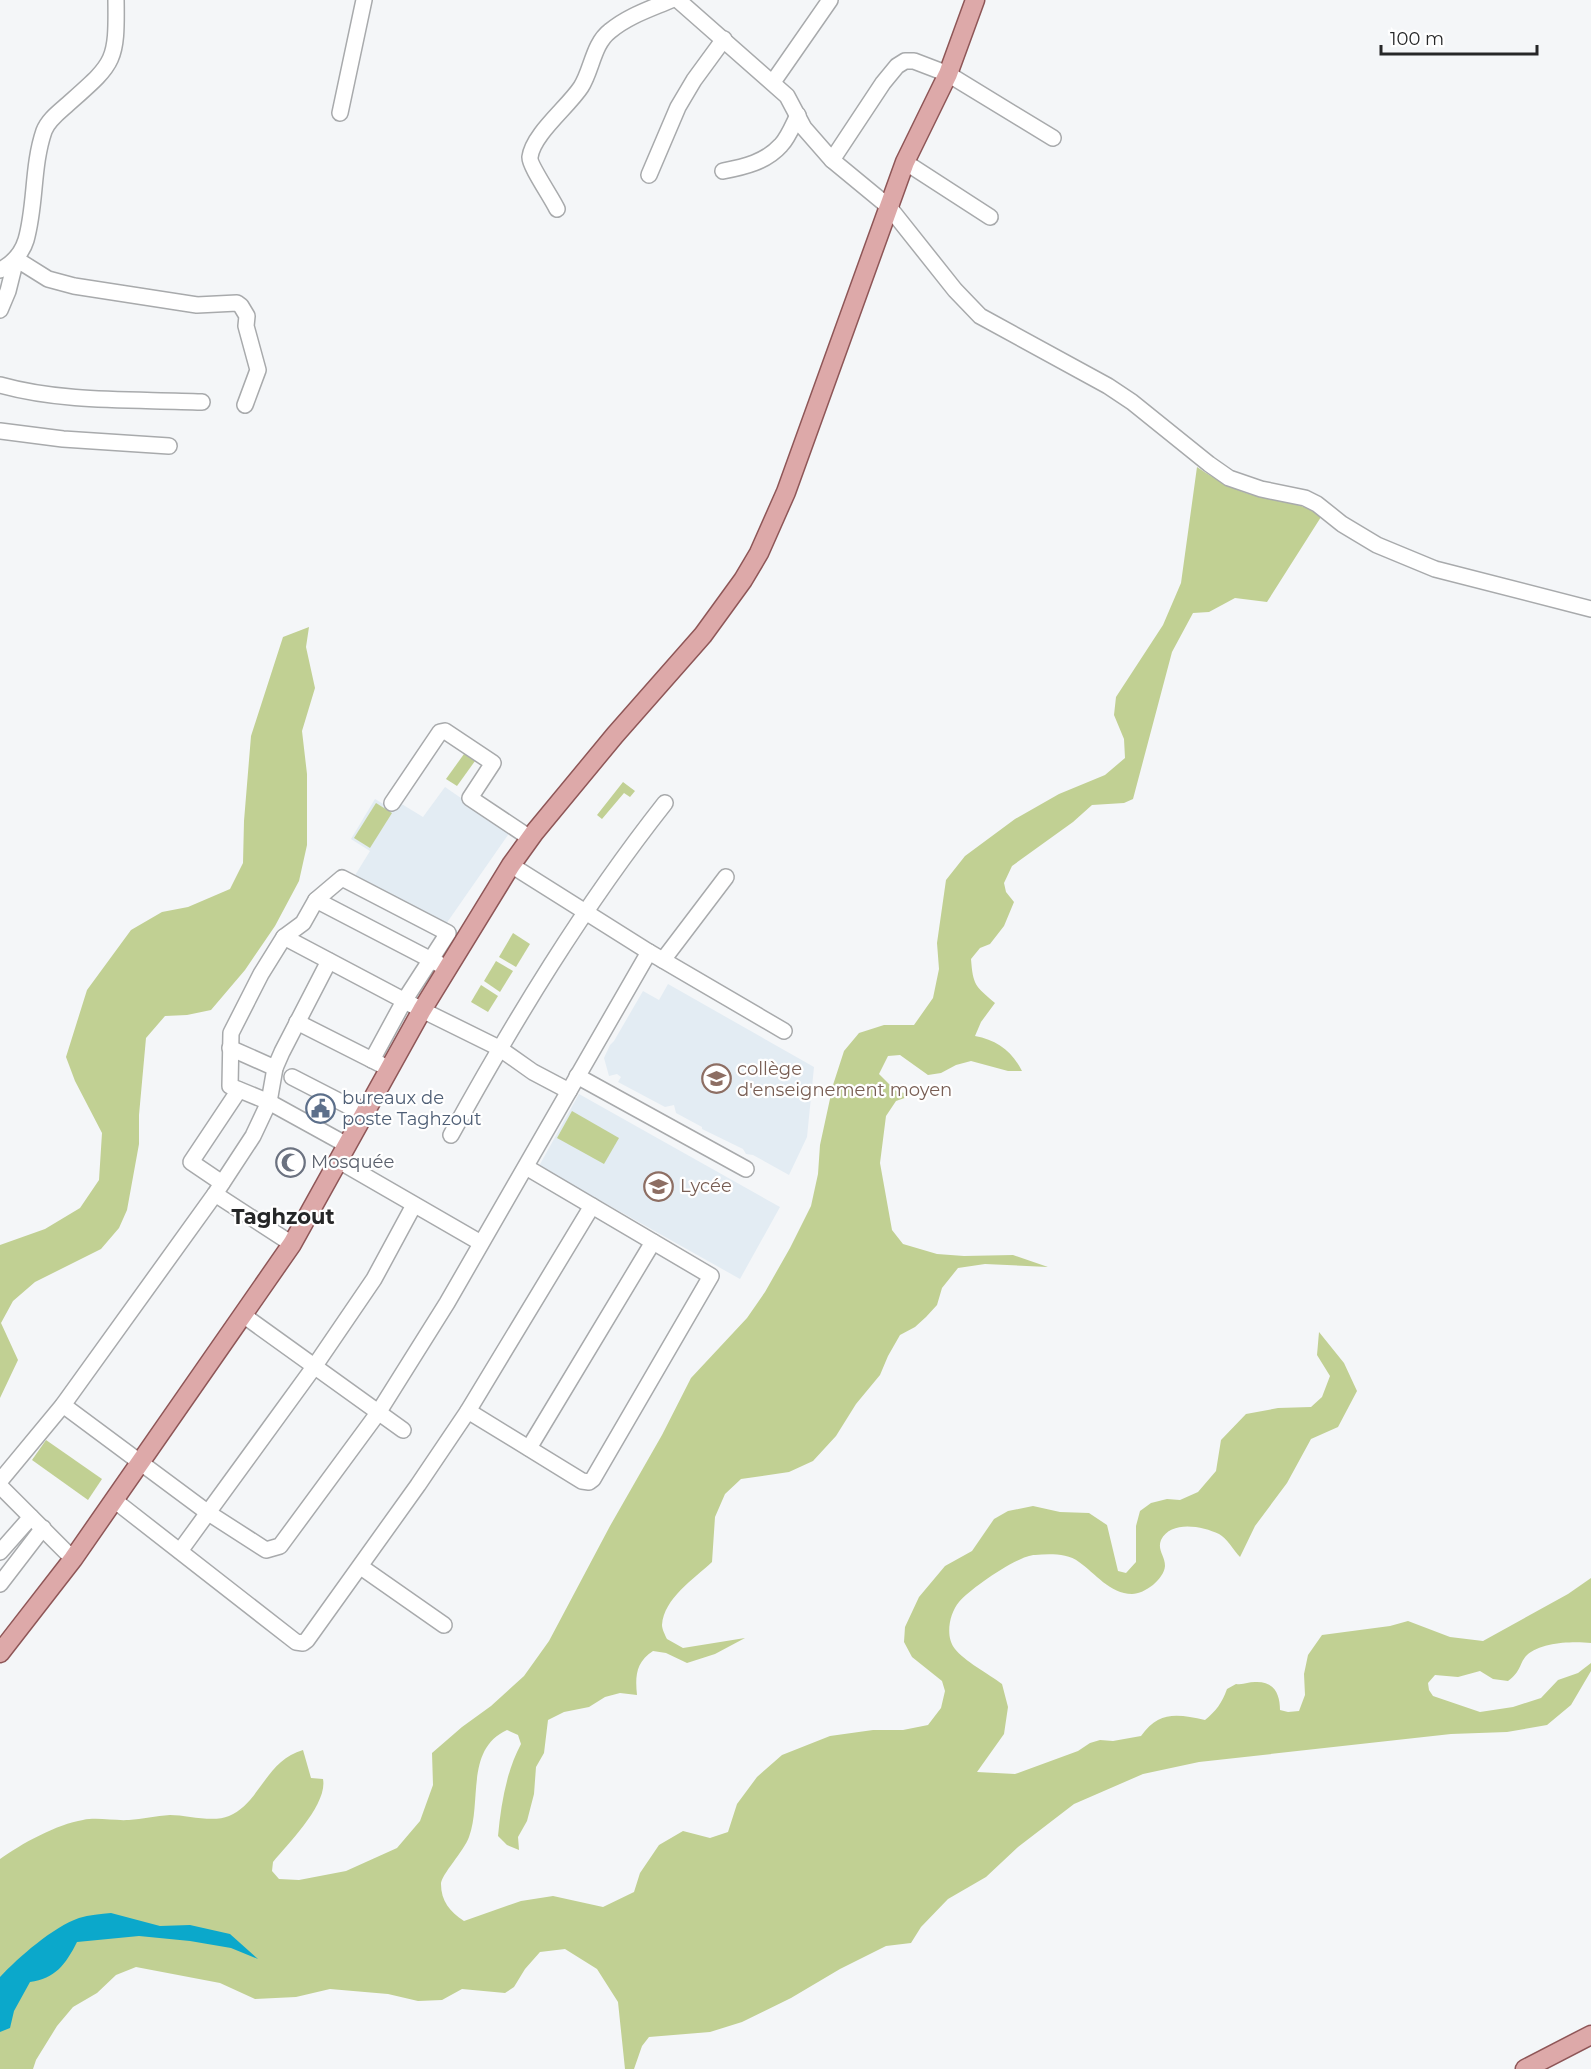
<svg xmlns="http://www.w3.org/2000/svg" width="1591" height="2069" viewBox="0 0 1591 2069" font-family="Montserrat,sans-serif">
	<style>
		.built { fill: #e3ecf3 }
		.green { fill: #c1d093 }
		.water { fill: #0ba8cb }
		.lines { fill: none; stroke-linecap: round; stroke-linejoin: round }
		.minor-casing { stroke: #a8aaac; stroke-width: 18 }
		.major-casing { stroke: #8e5657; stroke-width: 21 }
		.minor { stroke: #fff; stroke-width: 15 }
		.major { stroke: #dda9a9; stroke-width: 18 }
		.labels { text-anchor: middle; stroke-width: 4.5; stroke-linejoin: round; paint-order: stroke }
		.education-label { font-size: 18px; fill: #785e54; stroke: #fff; text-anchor: start }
		.service-label { font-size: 18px; fill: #4e5e75; stroke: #fff; text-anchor: start }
		.worship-label { font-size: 18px; fill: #5b616d; stroke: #fff; text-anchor: start }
		.quarter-label { font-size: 21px; font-weight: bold; fill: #262728; stroke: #fff }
	</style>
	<rect width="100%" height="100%" fill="#f4f6f8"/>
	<g class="built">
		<path d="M 445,787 L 510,832 L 446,924 L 354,877 L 370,851 L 351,839 L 375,799 L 395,811 L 400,803 L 423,817 Z"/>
		<path d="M 668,984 L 814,1067 L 807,1137 L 789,1175 L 753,1155 L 746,1154 L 743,1149 L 702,1129 L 702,1127 L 676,1113 L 674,1105 L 665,1107 L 618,1082 L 621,1077 L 617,1074 L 609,1076 L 604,1058 L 610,1045 L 614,1041 L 643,991 L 659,1000 Z"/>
		<path d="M 579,1094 L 780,1207 L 740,1279 L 539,1166 Z"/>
	</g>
	<g class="green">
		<path d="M 1197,467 C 1218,481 1239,493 1264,498 C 1286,503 1302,502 1321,517 L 1267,602 L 1235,598 L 1209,612 L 1193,613 L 1172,652 L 1133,799 L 1124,803 L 1092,805 L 1073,822 L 1012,866 L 1004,883 L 1006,892 L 1014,902 L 1004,926 L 990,944 L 980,948 L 971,959 C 973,985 975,986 995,1003 L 981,1022 L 975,1036 C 997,1040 1012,1051 1022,1071 L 1008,1071 L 971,1061 L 956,1065 L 941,1073 L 928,1075 L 900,1055 L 888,1056 L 879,1074 L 896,1091 L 913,1095 L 896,1101 L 886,1116 L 880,1163 L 892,1230 L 903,1244 L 937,1254 L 964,1256 L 1013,1255 L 1048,1267 L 985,1264 L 958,1268 L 942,1288 L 937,1305 L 926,1317 L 915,1327 L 900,1335 L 888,1356 L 880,1375 L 856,1404 L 836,1436 L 813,1461 L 789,1472 L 741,1479 L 725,1494 L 715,1517 L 712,1562 C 694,1579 664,1598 662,1625 C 662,1629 665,1635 667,1639 L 683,1648 L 745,1638 L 715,1654 L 687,1663 L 666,1653 L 653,1651 C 636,1662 635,1676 637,1695 L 620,1693 L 605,1697 L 589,1707 L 564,1712 L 548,1720 L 544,1753 L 536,1767 L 534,1794 L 527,1821 L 518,1837 L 519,1850 L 507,1845 L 498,1836 C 501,1805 506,1772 521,1744 L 518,1735 L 507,1730 C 465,1749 482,1802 469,1837 C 464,1851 441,1875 441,1884 C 441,1901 450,1912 464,1921 L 521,1901 L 553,1896 L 603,1907 L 634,1892 L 640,1873 L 659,1845 L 683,1831 L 710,1838 L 728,1832 L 737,1804 L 757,1777 L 782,1755 L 830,1736 L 873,1730 L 903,1730 L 928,1725 L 941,1708 L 945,1691 L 942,1681 L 912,1657 L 904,1642 L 905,1627 L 919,1597 L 945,1566 L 972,1551 L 994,1519 L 1008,1511 L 1033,1506 L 1060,1512 L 1089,1513 L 1107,1525 L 1118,1571 L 1126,1573 L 1136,1562 L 1136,1526 L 1140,1511 L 1151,1503 L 1167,1499 L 1180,1500 L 1198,1492 L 1216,1471 L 1221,1440 L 1246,1414 L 1278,1408 L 1311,1407 L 1322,1397 L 1330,1376 L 1317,1355 L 1319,1332 L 1344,1363 L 1357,1391 L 1338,1427 L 1311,1439 L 1287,1483 L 1255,1526 L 1240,1557 C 1234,1551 1227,1538 1219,1534 C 1202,1526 1171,1520 1161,1540 C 1157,1550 1165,1556 1165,1566 C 1164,1579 1145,1594 1132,1594 C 1110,1594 1095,1573 1079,1562 C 1067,1553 1049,1554 1035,1555 C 1018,1555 970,1589 959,1602 C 949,1614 945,1637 955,1649 C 963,1660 990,1675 1002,1684 L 1008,1707 L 1004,1734 L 977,1772 L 1015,1774 L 1078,1751 L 1090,1743 L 1100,1740 L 1113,1741 L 1141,1736 C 1159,1711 1177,1714 1205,1720 C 1216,1711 1222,1703 1227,1689 L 1236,1684 C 1244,1685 1248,1682 1255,1682 C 1274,1681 1280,1694 1280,1710 L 1288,1712 L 1299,1711 L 1305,1695 L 1304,1674 L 1308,1655 L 1322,1635 L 1390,1626 L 1408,1621 L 1450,1637 L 1483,1641 L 1568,1594 L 1591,1578 L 1591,1643 C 1573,1641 1541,1642 1527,1655 C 1519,1663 1522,1671 1508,1681 L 1493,1679 L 1480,1671 L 1458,1677 L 1435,1675 L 1428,1683 L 1429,1690 L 1433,1696 L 1480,1712 L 1513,1707 L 1541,1698 L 1558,1680 L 1578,1673 L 1591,1663 L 1591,1671 L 1571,1705 L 1547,1725 L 1507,1732 L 1451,1734 L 1199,1762 L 1143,1774 L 1074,1804 L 1018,1847 L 986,1877 L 948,1899 L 921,1927 L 911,1943 L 886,1946 L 840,1969 L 791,1998 L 742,2022 L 710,2032 L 649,2037 L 642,2046 L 634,2069 L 625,2069 L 618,2002 L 597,1969 L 565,1949 L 540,1952 L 525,1969 L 514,1987 L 505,1993 L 462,1989 L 442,2000 L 418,2001 L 388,1994 L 330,1989 L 296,1997 L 255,1999 L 220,1983 L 136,1967 L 116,1975 L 97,1993 L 73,2007 L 57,2026 L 36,2060 L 33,2069 L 0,2069 L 0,1859 C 21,1844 57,1824 83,1820 C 97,1817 114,1821 129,1820 C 142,1819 156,1816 170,1815 C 187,1815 213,1823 229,1816 C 260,1803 266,1760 303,1750 L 311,1778 L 323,1779 C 328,1804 288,1844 273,1862 L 272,1871 L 279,1879 L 299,1880 L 346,1871 L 397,1848 L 420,1821 L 433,1785 L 432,1753 L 462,1727 L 491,1706 L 524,1676 L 549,1641 L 610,1526 L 662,1435 L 691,1378 L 747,1318 L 765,1292 L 790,1248 L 811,1206 L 818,1174 L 820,1145 L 833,1085 L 844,1051 L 859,1033 L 884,1025 L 914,1025 L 933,998 L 939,969 L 937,943 L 946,880 L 965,856 L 1015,819 L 1059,794 L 1105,775 L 1125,758 L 1124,739 L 1114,715 L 1116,697 L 1163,625 L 1181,583 Z"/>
		<path d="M 309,627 L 306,647 L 315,688 L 302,731 L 307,774 L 307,845 L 299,881 L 275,926 L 245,970 L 211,1010 L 187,1015 L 165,1016 L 146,1038 L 139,1115 L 139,1144 L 127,1210 L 119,1228 L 101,1249 L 35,1282 L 13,1301 L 1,1323 L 18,1360 L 0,1398 L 0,1245 L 45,1229 L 80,1208 L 99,1180 L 102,1133 L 75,1081 L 66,1057 L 87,990 L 131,930 L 162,912 L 188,907 L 230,889 L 243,863 L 244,821 L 251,736 L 283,637 Z"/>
		<path d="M 464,754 L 475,761 L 457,786 L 446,779 Z"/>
		<path d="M 623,782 L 635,791 L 630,797 L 624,793 L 602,819 L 597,815 Z"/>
		<path d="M 376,803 L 392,813 L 370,848 L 354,838 Z"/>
		<path d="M 513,933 L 530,944 L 516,967 L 499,957 Z"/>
		<path d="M 496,961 L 513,971 L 500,992 L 484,981 Z"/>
		<path d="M 481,985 L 498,996 L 488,1012 L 471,1002 Z"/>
		<path d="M 572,1111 L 619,1138 L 604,1164 L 557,1138 Z"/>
		<path d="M 46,1440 L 102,1479 L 88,1500 L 32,1460 Z"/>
	</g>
	<path class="water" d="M 111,1913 L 160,1926 L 190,1925 L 230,1934 L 258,1959 L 231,1948 L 190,1941 L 139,1936 L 77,1942 C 66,1964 55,1979 30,1982 L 14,2011 L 10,2028 L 0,2032 L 0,1977 C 19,1957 53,1927 79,1918 C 89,1915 101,1914 111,1913 Z"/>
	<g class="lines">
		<defs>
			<g id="minor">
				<path d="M 678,0 L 787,96 L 804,128 L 832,160 L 889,207 L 955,290 L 980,316 L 1108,386 L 1132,402 L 1209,464 L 1229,478 L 1261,489 L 1305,498 L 1317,504 L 1342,524 L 1377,545 L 1435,569 L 1591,609"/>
				<path d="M 773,82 L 830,0"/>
				<path d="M 340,113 L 364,0"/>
				<path d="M 832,160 L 883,83 L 897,66 L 905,61 L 914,61 L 948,74 L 1053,138"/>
				<path d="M 905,162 L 990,217"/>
				<path d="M 723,171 C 744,167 766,162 781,145 C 788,138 793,125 798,115"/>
				<path d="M 649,175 L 678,107 L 694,80 L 724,39"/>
				<path d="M 557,209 C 552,198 529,165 530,157 C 533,134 568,107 581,87 C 592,70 593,44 610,31 C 628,16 650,9 671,0"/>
				<path d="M 0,270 C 12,264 22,253 26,240 C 36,205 32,166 44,131 C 48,120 59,112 68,104 C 114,63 117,63 116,0"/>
				<path d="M 0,310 L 8,291 L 16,259 L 48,279 L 74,286 L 197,305 L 237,303 L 241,306 L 247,316 L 246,326 L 258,370 L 245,405"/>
				<path d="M 0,385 C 64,403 135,399 202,402"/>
				<path d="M 0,431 L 63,439 L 169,446"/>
				<path d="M 392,803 L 440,732 L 445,731 L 493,763 L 470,798 L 530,838"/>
				<path d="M 316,900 L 439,964"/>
				<path d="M 284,937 L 422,1010 L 499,1048 L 533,1072 L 569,1091"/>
				<path d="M 649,952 L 784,1031"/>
				<path d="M 663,960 L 726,877"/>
				<path d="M 297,1022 L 380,1064"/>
				<path d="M 230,1048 L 275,1068"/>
				<path d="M 577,1076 L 746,1169"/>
				<path d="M 292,1077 L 364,1114"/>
				<path d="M 451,1135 C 515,1019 583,907 665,803"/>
				<path d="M 347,1145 L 269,1102 L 230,1086 L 231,1033 L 261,974 L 284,937 L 303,923 L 316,900 L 342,878 L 448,933 L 404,1001 L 372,1060"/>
				<path d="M 339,1161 L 481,1243"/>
				<path d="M 222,1183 L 191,1162 L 239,1090"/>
				<path d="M 215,1194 L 292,1244"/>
				<path d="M 243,1315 L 403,1430"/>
				<path d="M 63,1405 L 207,1512 L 266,1550 L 280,1546 L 378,1413 L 447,1303 L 649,952 L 511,865"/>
				<path d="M 468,1411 L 582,1481 L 589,1482 L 593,1479 L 711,1276 L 526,1167"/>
				<path d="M 529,1448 L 653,1242"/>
				<path d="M 0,1481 L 63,1405 L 215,1194 L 253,1136 L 269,1102 L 275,1068 L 282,1052 L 329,961"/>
				<path d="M 0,1486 L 73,1559"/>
				<path d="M 114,1500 L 296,1642 L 303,1643 L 307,1640 L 418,1485 L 468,1411 L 592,1206"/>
				<path d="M 180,1551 L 314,1367 L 374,1279 L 414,1205"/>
				<path d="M 0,1552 L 31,1517"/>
				<path d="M 361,1567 L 444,1625"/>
				<path d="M 0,1584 L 43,1528"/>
			</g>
			<g id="major">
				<path d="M 0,1653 L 73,1559 L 292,1244 L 422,1010 L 511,865 L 534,833 L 615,735 L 703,635 L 743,580 L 759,553 L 786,492 L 905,162 L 948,74 L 975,0"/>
				<path d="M 1525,2069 L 1591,2035"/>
			</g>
		</defs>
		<use href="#minor" class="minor-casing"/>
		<use href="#major" class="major-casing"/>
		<use href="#minor" class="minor"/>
		<use href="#major" class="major"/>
	</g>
	<defs>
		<symbol id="school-ring" viewBox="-11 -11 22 22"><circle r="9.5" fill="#fff" stroke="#8d6e63" stroke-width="1.5"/><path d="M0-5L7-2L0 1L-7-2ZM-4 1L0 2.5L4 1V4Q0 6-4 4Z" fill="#8d6e63"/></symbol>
		<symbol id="civic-ring" viewBox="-11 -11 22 22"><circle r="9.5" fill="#fff" stroke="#5c6f8a" stroke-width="1.5"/><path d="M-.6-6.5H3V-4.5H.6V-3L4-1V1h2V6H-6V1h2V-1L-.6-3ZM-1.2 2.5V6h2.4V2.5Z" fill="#5c6f8a"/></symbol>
		<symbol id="mosque-ring" viewBox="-11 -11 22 22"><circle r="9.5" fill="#fff" stroke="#6b7280" stroke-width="1.5"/><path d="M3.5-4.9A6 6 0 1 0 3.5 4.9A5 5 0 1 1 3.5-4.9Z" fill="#6b7280"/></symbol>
		<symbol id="university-ring" viewBox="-11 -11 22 22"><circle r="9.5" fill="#fff" stroke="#8d6e63" stroke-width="1.5"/><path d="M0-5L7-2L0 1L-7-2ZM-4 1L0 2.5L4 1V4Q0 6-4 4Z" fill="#8d6e63"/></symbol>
	</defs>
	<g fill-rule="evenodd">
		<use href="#school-ring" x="700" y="1062" width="33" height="33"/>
		<use href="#civic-ring" x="304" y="1092" width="33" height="33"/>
		<use href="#mosque-ring" x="274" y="1146" width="33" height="33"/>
		<use href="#university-ring" x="642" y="1170" width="33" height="33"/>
	</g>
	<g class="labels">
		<g class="education-label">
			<text x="737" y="1075">collège<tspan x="737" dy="21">d'enseignement moyen</tspan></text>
			<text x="680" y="1192">Lycée</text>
		</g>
		<g class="service-label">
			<text x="342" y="1104">bureaux de<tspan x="342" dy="21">poste Taghzout</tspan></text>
		</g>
		<g class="worship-label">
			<text x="311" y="1168">Mosquée</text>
		</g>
		<g class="quarter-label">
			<text x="283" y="1224">Taghzout</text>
		</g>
	</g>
	<path d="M1381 45v9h156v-9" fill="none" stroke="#262728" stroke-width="3"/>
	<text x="1390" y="45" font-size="18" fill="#262728" stroke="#ffffff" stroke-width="4.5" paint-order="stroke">100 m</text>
</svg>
